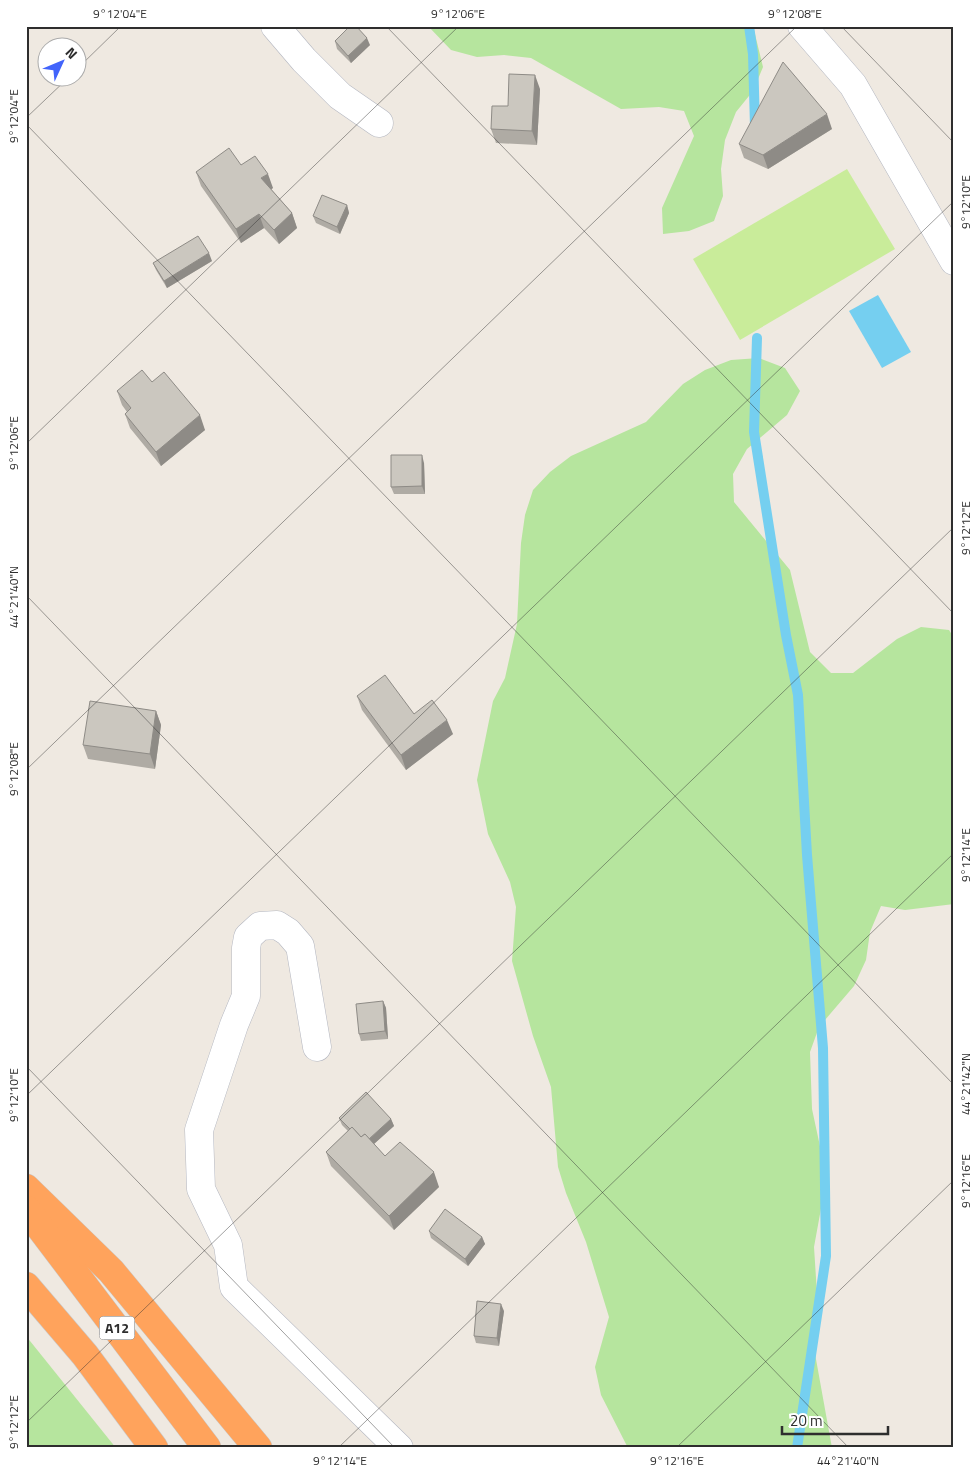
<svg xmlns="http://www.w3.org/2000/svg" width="980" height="1474" viewBox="0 0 980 1474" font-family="'Titillium Web',sans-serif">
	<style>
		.green { fill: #b6e59e }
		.pitch { fill: #c9ec9a }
		.water { fill: #75cff0 }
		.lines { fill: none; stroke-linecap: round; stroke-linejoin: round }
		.stream { stroke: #75cff0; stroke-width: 10 }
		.minor-casing { stroke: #b4b7c1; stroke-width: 29 }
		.highway-casing { stroke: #c9c9c9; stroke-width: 29 }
		.minor { stroke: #fff; stroke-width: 28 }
		.highway { stroke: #ffa35c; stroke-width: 28 }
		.wall { fill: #afaba4 }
		.shaded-wall { fill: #8e8b86 }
		.building { fill: #cbc7bf; stroke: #8e8b86 }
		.ticks { fill: none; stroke: #2e2e2e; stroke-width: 1; stroke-opacity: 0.45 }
		.labels { text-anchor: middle; stroke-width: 4; stroke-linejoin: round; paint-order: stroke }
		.shield { fill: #fff; stroke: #6d6d6d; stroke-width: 1 }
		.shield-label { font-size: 14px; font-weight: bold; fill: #2e2e2e }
		.neatline { fill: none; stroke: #2e2e2e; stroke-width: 2 }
		.ticks-label { font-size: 12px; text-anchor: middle; fill: #2e2e2e }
	</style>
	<rect width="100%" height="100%" fill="#efe9e1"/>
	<g class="green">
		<path d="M 428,26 L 753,26 L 763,67 L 753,91 L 736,112 L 725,140 L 721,169 L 723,196 L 714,221 L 689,231 L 663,234 L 662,208 L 694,136 L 684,111 L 659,107 L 621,109 L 531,58 L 504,55 L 477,57 L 451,50 Z"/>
		<path d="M 759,358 L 785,368 L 800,391 L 787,415 L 747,449 L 733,474 L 734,502 L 790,570 L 810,652 L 831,673 L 853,673 L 897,639 L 921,627 L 949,630 L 954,638 L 954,904 L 905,910 L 881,906 L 870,932 L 866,960 L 854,986 L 819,1027 L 810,1052 L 812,1109 L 824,1165 L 824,1192 L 814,1247 L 818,1309 L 812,1337 L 832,1448 L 628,1448 L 601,1395 L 595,1367 L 609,1317 L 586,1242 L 566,1193 L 558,1167 L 551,1087 L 533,1036 L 512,961 L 516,907 L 510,882 L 488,834 L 477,780 L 493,701 L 505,678 L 517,624 L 521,543 L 525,515 L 533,490 L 550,472 L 571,456 L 646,422 L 683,384 L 705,370 L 731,360 Z"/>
		<path d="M 26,1336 L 116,1448 L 26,1448 Z"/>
	</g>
	<path class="pitch" d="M 847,169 L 895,249 L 740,340 L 693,259 Z"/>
	<path class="water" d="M 878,295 L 911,352 L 882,368 L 849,311 Z"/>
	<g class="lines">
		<g class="stream">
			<path d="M 749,26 L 753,54 L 755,127"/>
			<path d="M 757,338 L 754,432 L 786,635 L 798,695 L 807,855 L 823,1048 L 826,1256 L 797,1448"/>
		</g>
		<defs>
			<g id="minor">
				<path d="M 275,26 L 304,60 L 340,96 L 379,123"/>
				<path d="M 802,26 L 853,85 L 954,261"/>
				<path d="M 317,1047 L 300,946 L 288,932 L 277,925 L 260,926 L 248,937 L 246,948 L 246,996 L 234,1025 L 199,1130 L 201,1189 L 228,1245 L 234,1287 L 399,1448"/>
			</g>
			<g id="highway">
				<path d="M 26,1188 L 111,1271 L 258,1448"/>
				<path d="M 26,1209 L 207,1448"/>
				<path d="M 26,1286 L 85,1355 L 154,1448"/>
			</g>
		</defs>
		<use href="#minor" class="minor-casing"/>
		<use href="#highway" class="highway-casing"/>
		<use href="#minor" class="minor"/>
		<use href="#highway" class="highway"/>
	</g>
	<g class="wall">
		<path d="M 335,41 L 370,45 L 351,63 L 337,49 Z"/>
		<path d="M 540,89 L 537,145 L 496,143 L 491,129 L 508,106 Z"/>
		<path d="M 832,129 L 768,169 L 744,158 L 739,144 Z"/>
		<path d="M 241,165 L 273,188 L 271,189 L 292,213 L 297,228 L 279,244 L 264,228 L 241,243 L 201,186 L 196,172 Z"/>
		<path d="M 347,205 L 349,213 L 340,234 L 316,223 L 313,216 Z"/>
		<path d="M 212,261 L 167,288 L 156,270 L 153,263 Z"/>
		<path d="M 152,382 L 205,430 L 161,466 L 130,428 L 125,414 L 127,412 L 122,405 L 117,391 Z"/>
		<path d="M 424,463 L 425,494 L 394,494 L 391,487 Z"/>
		<path d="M 357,696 L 414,714 L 453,734 L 406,770 L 362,710 Z"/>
		<path d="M 156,711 L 161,725 L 155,769 L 88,759 L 83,745 Z"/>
		<path d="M 383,1001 L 386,1008 L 388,1039 L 361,1041 L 359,1034 Z"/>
		<path d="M 339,1118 L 391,1119 L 394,1126 L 374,1144 L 385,1156 L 439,1187 L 394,1230 L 331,1166 L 326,1152 L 348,1131 L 342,1125 Z"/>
		<path d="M 429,1231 L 482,1237 L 485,1244 L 468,1266 L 431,1238 Z"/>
		<path d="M 504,1311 L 499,1346 L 476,1343 L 474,1336 Z"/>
	</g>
	<g class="shaded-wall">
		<path d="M 367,38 L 370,45 L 351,63 L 348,56 Z"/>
		<path d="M 535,75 L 540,89 L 537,145 L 532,131 Z"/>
		<path d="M 827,114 L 832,129 L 768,169 L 763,155 Z"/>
		<path d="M 268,174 L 273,188 L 266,193 L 261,178 Z"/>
		<path d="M 347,205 L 349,213 L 340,234 L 337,227 Z"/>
		<path d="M 292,213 L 297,228 L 279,244 L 274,230 Z"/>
		<path d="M 259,214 L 264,228 L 241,243 L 236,229 Z"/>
		<path d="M 209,253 L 212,261 L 167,288 L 164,281 Z"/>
		<path d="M 200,415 L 205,430 L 161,466 L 156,452 Z"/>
		<path d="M 422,455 L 424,463 L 425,494 L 422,486 Z"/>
		<path d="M 156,711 L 161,725 L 155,769 L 150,754 Z"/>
		<path d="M 447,720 L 453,734 L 406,770 L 401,755 Z"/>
		<path d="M 383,1001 L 386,1008 L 388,1039 L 385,1031 Z"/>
		<path d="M 391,1119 L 394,1126 L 366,1151 L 364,1144 Z"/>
		<path d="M 434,1172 L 439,1187 L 394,1230 L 389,1216 Z"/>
		<path d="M 482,1237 L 485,1244 L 468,1266 L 465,1259 Z"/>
		<path d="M 501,1304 L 504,1311 L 499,1346 L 497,1338 Z"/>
	</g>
	<g class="building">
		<path d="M 350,26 L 356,26 L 367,38 L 348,56 L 335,41 Z"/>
		<path d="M 783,62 L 827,114 L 763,155 L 739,144 Z"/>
		<path d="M 509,74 L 535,75 L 532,131 L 491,129 L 492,106 L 508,106 Z"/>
		<path d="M 229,148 L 241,165 L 255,156 L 268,174 L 261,178 L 292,213 L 274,230 L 259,214 L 236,229 L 196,172 Z"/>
		<path d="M 322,195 L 347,205 L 337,227 L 313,216 Z"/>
		<path d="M 198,236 L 209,253 L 164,281 L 153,263 Z"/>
		<path d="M 142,370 L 152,382 L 164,372 L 200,415 L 156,452 L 125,414 L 131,408 L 117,391 Z"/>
		<path d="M 391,455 L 422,455 L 422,486 L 391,487 Z"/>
		<path d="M 385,675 L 414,714 L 432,700 L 447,720 L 401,755 L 357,696 Z"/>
		<path d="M 90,701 L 156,711 L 150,754 L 83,745 Z"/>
		<path d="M 383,1001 L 385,1031 L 359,1034 L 356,1004 Z"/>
		<path d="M 366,1092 L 391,1119 L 369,1139 L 365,1134 L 361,1137 L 352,1127 L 350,1129 L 339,1118 Z"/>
		<path d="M 352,1127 L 361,1137 L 365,1134 L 385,1156 L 400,1142 L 434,1172 L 389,1216 L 326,1152 Z"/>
		<path d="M 445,1209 L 482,1237 L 465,1259 L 429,1231 Z"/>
		<path d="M 477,1301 L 501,1304 L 497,1338 L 474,1336 Z"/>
	</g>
	<path class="ticks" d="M 386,26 L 954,614M 841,26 L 954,143M 78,68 L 121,26M 26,118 L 68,78M 26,124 L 954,1085M 26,444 L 459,26M 26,595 L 849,1448M 26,770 L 797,26M 26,1066 L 395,1448M 26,1096 L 954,201M 26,1423 L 954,527M 338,1448 L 954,853M 676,1448 L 954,1180"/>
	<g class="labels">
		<rect class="shield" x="99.5" y="1316.5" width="35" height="23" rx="4"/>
		<g class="shield-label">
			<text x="117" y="1333">A12</text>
		</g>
	</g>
	<rect width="980" height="1474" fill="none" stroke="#ffffff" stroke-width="55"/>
	<g transform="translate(62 62) rotate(46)"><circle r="24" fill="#ffffff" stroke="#ababab"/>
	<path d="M0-4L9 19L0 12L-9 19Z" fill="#4264fb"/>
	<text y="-8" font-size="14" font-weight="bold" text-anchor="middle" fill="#2e2e2e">N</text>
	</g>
	<path d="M782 1426v8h106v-8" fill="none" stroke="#2e2e2e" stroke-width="2.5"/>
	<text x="790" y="1426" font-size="15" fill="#2e2e2e" stroke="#ffffff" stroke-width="4" paint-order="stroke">20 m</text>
	<rect x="28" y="28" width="924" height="1418" class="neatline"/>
	<g class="ticks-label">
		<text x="120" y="18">9°12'04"E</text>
		<text x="458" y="18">9°12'06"E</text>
		<text x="795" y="18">9°12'08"E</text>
		<text transform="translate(14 116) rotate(-90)" y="4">9°12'04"E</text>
		<text transform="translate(966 202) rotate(-90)" y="4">9°12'10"E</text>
		<text transform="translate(14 443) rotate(-90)" y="4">9°12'06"E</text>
		<text transform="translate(966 528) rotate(-90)" y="4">9°12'12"E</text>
		<text transform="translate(14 597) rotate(-90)" y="4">44°21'40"N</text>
		<text transform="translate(14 769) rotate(-90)" y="4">9°12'08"E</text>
		<text transform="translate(966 855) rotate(-90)" y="4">9°12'14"E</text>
		<text transform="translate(966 1084) rotate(-90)" y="4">44°21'42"N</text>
		<text transform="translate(14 1095) rotate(-90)" y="4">9°12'10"E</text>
		<text transform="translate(966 1181) rotate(-90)" y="4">9°12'16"E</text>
		<text transform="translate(14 1422) rotate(-90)" y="4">9°12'12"E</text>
		<text x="340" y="1465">9°12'14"E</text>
		<text x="677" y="1465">9°12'16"E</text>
		<text x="848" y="1465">44°21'40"N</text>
	</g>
</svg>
